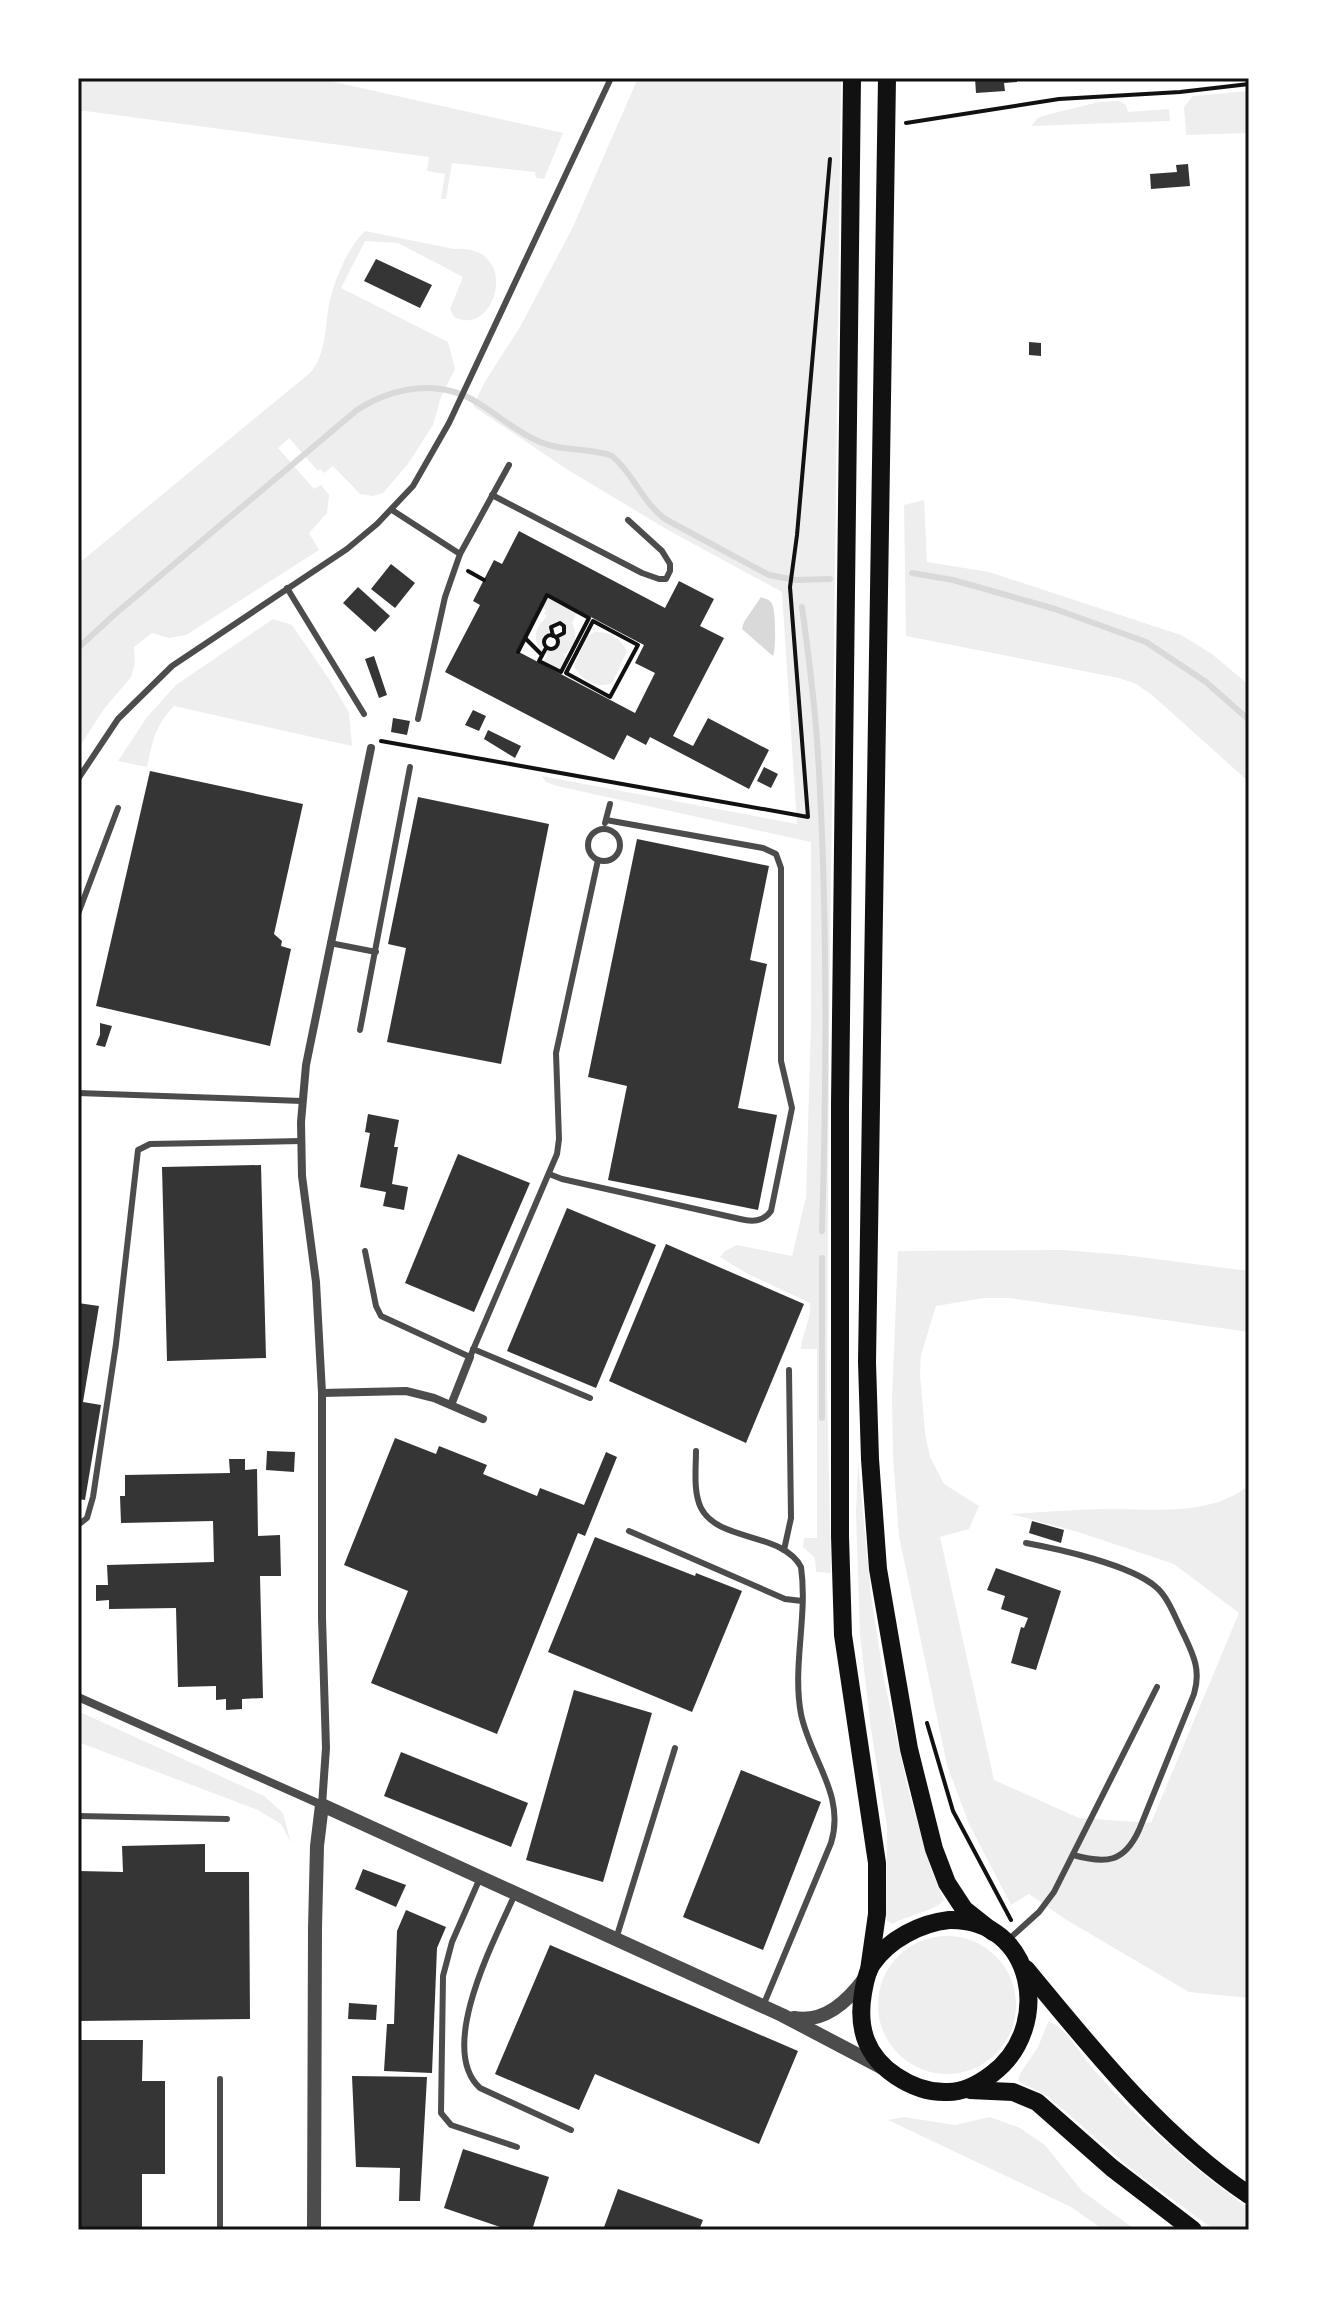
<svg xmlns="http://www.w3.org/2000/svg" width="1327" height="2308" viewBox="0 0 1327 2308" font-family="'DejaVu Sans',sans-serif">
	<style>
		.green { fill: #eee }
		.water { fill: #d9d9d9 }
		.lines { fill: none; stroke-linecap: round; stroke-linejoin: round }
		.stream { stroke: #d9d9d9; stroke-width: 6 }
		.building { fill: #353535; fill-rule: evenodd }
		.path { stroke: #111; stroke-width: 4 }
		.service { stroke: #4c4c4c; stroke-width: 6 }
		.minor { stroke: #4c4c4c; stroke-width: 8 }
		.tertiary { stroke: #4c4c4c; stroke-width: 14 }
		.primary { stroke: #111; stroke-width: 18 }
		.neatline { fill: none; stroke: #111; stroke-width: 3 }
	</style>
	<rect width="100%" height="100%" fill="#fff"/>
	<g class="green">
		<path d="M 78,78 L 329,78 L 330,81 L 563,133 L 544,179 L 536,178 L 535,172 L 452,163 L 446,199 L 441,199 L 445,174 L 427,171 L 429,157 L 78,110 Z"/>
		<path d="M 638,78 L 841,78 L 829,1038 L 827,1385 L 831,1573 L 816,1572 L 815,1558 L 803,1547 L 804,1538 L 817,1538 L 817,1349 L 801,1349 C 802,1333 812,1318 810,1303 L 746,1273 L 720,1257 L 725,1251 L 737,1245 L 792,1256 L 806,1197 L 811,1022 L 811,842 L 557,786 L 546,782 L 542,776 L 797,824 L 782,592 L 668,530 L 568,470 L 473,406 L 486,380 L 520,327 L 572,229 Z"/>
		<path d="M 1249,91 L 1249,133 L 1186,135 L 1184,107 L 1193,96 Z"/>
		<path d="M 1119,101 L 1126,105 L 1128,112 L 1169,109 L 1170,121 L 1031,126 L 1038,118 L 1046,115 L 1099,102 Z"/>
		<path d="M 365,231 L 454,249 C 523,244 496,339 454,317 L 450,309 L 463,277 L 398,243 L 365,241 L 341,288 L 448,342 L 455,369 L 441,397 L 433,425 L 408,464 L 383,493 L 373,496 L 360,494 L 333,466 L 324,473 L 320,469 L 318,471 L 289,438 L 278,448 L 314,489 L 321,485 L 329,495 L 327,513 L 309,533 L 319,550 L 186,635 L 169,638 L 152,633 L 134,647 L 135,663 L 131,677 L 104,709 L 78,749 L 78,564 L 311,372 C 326,354 325,327 329,305 C 334,281 347,248 365,231 Z"/>
		<path d="M 924,500 L 927,562 L 989,572 L 1181,635 L 1212,654 L 1249,685 L 1249,782 L 1152,695 L 1136,684 L 1119,678 L 906,636 L 904,505 Z"/>
		<path d="M 548,597 L 577,612 L 572,623 C 579,637 575,647 563,655 L 567,658 L 560,671 L 543,662 L 548,655 L 545,653 L 546,650 L 553,651 L 559,646 L 559,639 L 566,631 L 565,625 L 558,621 L 551,624 L 549,633 L 543,638 L 542,651 C 531,638 536,627 547,616 L 544,614 L 546,610 L 542,608 Z"/>
		<path d="M 273,619 L 292,625 L 329,679 L 349,712 L 352,746 L 174,706 C 156,724 152,742 147,767 L 118,761 L 147,717 L 176,685 Z"/>
		<path d="M 594,632 C 609,631 620,638 627,651 L 612,683 C 596,689 582,681 574,666 L 587,637 Z"/>
		<path d="M 1063,1250 L 1124,1255 L 1249,1271 L 1249,1332 L 1009,1298 L 984,1298 L 936,1306 L 921,1355 L 920,1374 L 925,1433 L 930,1457 L 944,1484 L 979,1506 L 969,1529 L 940,1537 L 994,1780 L 1079,1818 L 1151,1823 L 1239,1613 L 1174,1564 L 1078,1532 L 1011,1514 C 1042,1512 1073,1510 1105,1509 C 1152,1508 1209,1518 1249,1485 L 1249,1998 L 1189,1992 L 1065,1919 L 1029,1894 L 1011,1905 L 969,1824 L 947,1765 L 899,1536 L 893,1457 L 892,1399 L 898,1251 Z"/>
		<path d="M 858,1461 L 871,1595 L 884,1680 L 909,1793 L 931,1869 L 944,1900 C 936,1911 907,1915 893,1924 L 887,1921 L 886,1913 L 887,1826 L 871,1730 L 860,1635 L 856,1514 Z"/>
		<path d="M 78,1711 L 264,1796 L 283,1813 L 291,1843 L 281,1824 L 258,1810 L 78,1742 Z"/>
		<circle cx="947" cy="2005" r="69"/>
		<path d="M 1048,2022 C 1062,2022 1083,2058 1093,2069 C 1139,2122 1193,2168 1249,2209 L 1249,2230 L 1215,2230 L 1209,2226 L 1130,2168 L 1049,2097 L 1018,2081 L 1020,2074 L 1038,2047 Z"/>
		<path d="M 904,2117 L 955,2125 L 990,2117 L 1020,2128 L 1045,2145 L 1082,2191 L 1136,2230 L 1104,2230 L 1071,2207 L 888,2120 Z"/>
	</g>
	<path class="water" d="M 761,597 C 765,599 770,599 772,604 C 776,611 776,650 773,656 L 742,629 L 744,622 Z"/>
	<g class="lines">
		<g class="stream">
			<path d="M 912,573 L 953,580 L 1055,609 L 1146,642 L 1206,682 L 1249,720"/>
			<path d="M 802,607 C 808,651 814,695 817,740 C 828,903 827,1067 822,1231"/>
			<path d="M 78,648 L 115,614 L 357,410 C 393,387 439,378 478,403 C 498,415 518,433 540,442 C 563,452 589,447 612,456 C 634,474 642,502 665,519 L 769,575 L 795,580 L 830,579"/>
			<path d="M 822,1418 L 822,1258"/>
		</g>
	</g>
	<g class="building">
		<path d="M 975,78 L 1017,78 L 1017,82 L 1004,83 L 1005,91 L 976,93 Z"/>
		<path d="M 1188,164 L 1190,186 L 1151,189 L 1150,174 L 1177,172 L 1176,165 Z"/>
		<path d="M 376,259 L 432,285 L 420,308 L 364,281 Z"/>
		<path d="M 1029,342 L 1041,343 L 1041,356 L 1029,355 Z"/>
		<path d="M 519,531 L 665,608 L 679,581 L 714,599 L 700,626 L 724,638 L 673,736 L 693,746 L 708,718 L 769,750 L 749,789 L 650,737 L 646,745 L 627,735 L 614,760 L 445,672 L 480,605 L 473,601 L 494,560 L 502,564 ZM 547,594 L 644,645 L 635,663 L 655,673 L 635,713 L 517,651 Z"/>
		<path d="M 391,564 L 415,583 L 395,608 L 371,589 Z"/>
		<path d="M 358,587 L 390,616 L 375,632 L 343,603 Z"/>
		<path d="M 374,656 L 387,695 L 379,698 L 365,659 Z"/>
		<path d="M 473,710 L 486,716 L 479,731 L 465,725 Z"/>
		<path d="M 393,718 L 410,721 L 407,735 L 391,732 Z"/>
		<path d="M 488,730 L 521,746 L 515,758 L 484,739 Z"/>
		<path d="M 764,767 L 778,774 L 771,788 L 757,781 Z"/>
		<path d="M 150,771 L 303,804 L 274,934 L 282,941 L 281,946 L 291,949 L 270,1046 L 96,1006 Z"/>
		<path d="M 418,797 L 549,824 L 501,1064 L 387,1042 L 406,948 L 388,944 Z"/>
		<path d="M 637,839 L 769,866 L 750,960 L 767,964 L 738,1108 L 777,1115 L 758,1210 L 608,1180 L 627,1086 L 588,1077 Z"/>
		<path d="M 100,1023 L 112,1026 L 105,1047 L 96,1045 L 100,1035 Z"/>
		<path d="M 368,1114 L 399,1120 L 394,1147 L 398,1147 L 392,1184 L 408,1187 L 404,1210 L 383,1206 L 386,1192 L 360,1187 L 370,1133 L 365,1132 Z"/>
		<path d="M 458,1154 L 530,1183 L 474,1312 L 405,1283 Z"/>
		<path d="M 261,1165 L 266,1358 L 167,1361 L 162,1167 Z"/>
		<path d="M 567,1208 L 656,1245 L 596,1388 L 507,1351 Z"/>
		<path d="M 666,1244 L 804,1304 L 746,1443 L 609,1381 Z"/>
		<path d="M 78,1303 L 99,1306 L 83,1402 L 101,1405 L 85,1500 L 78,1499 Z"/>
		<path d="M 395,1438 L 436,1454 L 439,1446 L 487,1465 L 483,1474 L 537,1496 L 540,1488 L 584,1505 L 606,1452 L 617,1457 L 585,1536 L 578,1533 L 497,1734 L 371,1683 L 408,1591 L 344,1565 Z"/>
		<path d="M 267,1451 L 295,1452 L 294,1472 L 266,1470 Z"/>
		<path d="M 229,1459 L 245,1459 L 245,1470 L 257,1469 L 258,1536 L 280,1535 L 281,1576 L 260,1576 L 263,1698 L 242,1699 L 242,1709 L 226,1710 L 226,1699 L 216,1700 L 216,1686 L 178,1687 L 176,1608 L 109,1609 L 109,1600 L 96,1601 L 96,1585 L 108,1585 L 107,1565 L 214,1562 L 213,1521 L 121,1523 L 120,1496 L 125,1496 L 125,1475 L 230,1473 Z"/>
		<path d="M 1032,1521 L 1064,1530 L 1061,1543 L 1029,1533 Z"/>
		<path d="M 595,1537 L 695,1576 L 696,1573 L 742,1591 L 692,1712 L 548,1652 Z"/>
		<path d="M 996,1568 L 1061,1591 L 1036,1670 L 1011,1663 L 1021,1627 L 1024,1628 L 1028,1618 L 1001,1609 L 1005,1596 L 987,1590 Z"/>
		<path d="M 574,1690 L 652,1713 L 603,1882 L 526,1860 Z"/>
		<path d="M 401,1752 L 528,1803 L 511,1847 L 384,1796 Z"/>
		<path d="M 741,1770 L 821,1802 L 763,1950 L 683,1917 Z"/>
		<path d="M 205,1844 L 205,1872 L 249,1872 L 250,2019 L 78,2021 L 78,1871 L 123,1872 L 122,1846 Z"/>
		<path d="M 363,1869 L 406,1885 L 396,1907 L 355,1889 Z"/>
		<path d="M 406,1910 L 446,1927 L 437,1948 L 432,2073 L 384,2071 L 387,2024 L 394,2024 L 397,1931 Z"/>
		<path d="M 550,1945 L 798,2051 L 759,2144 L 595,2074 L 579,2110 L 495,2074 Z"/>
		<path d="M 349,2003 L 377,2005 L 376,2020 L 348,2019 Z"/>
		<path d="M 78,2040 L 143,2040 L 142,2081 L 165,2081 L 165,2174 L 142,2174 L 142,2230 L 78,2230 Z"/>
		<path d="M 352,2076 L 427,2077 L 420,2201 L 399,2201 L 400,2168 L 356,2167 Z"/>
		<path d="M 463,2149 L 549,2177 L 532,2230 L 509,2230 L 444,2208 Z"/>
		<path d="M 618,2189 L 703,2220 L 699,2230 L 603,2230 Z"/>
	</g>
	<g class="lines">
		<g class="path">
			<path d="M 906,123 L 1059,99 L 1180,92 L 1249,84"/>
			<path d="M 468,571 L 484,580"/>
			<path d="M 593,621 L 638,645 L 610,697 L 566,673 Z"/>
			<circle cx="551" cy="642" r="7"/>
			<path d="M 553,636 L 551,627 L 560,623 L 564,626 L 564,633 L 556,637"/>
			<path d="M 525,638 L 542,655"/>
			<path d="M 518,652 L 547,595 L 589,618 L 561,672 L 539,661 L 546,648"/>
			<path d="M 381,741 L 808,817 L 790,587 L 797,535 L 830,159"/>
			<path d="M 927,1723 L 953,1811 L 1011,1920"/>
		</g>
		<g class="service">
			<path d="M 492,495 L 642,573 L 659,579 L 666,579 L 670,571 L 670,564 L 662,551 L 628,520"/>
			<path d="M 392,510 L 460,554 L 445,597 L 418,719"/>
			<path d="M 460,554 L 509,465"/>
			<path d="M 287,588 L 364,714"/>
			<path d="M 78,779 L 118,719 L 172,666 L 347,549 L 377,524 L 413,486 L 449,423 L 611,78"/>
			<path d="M 605,823 L 610,804"/>
			<circle cx="604" cy="845" r="16"/>
			<path d="M 78,914 L 118,808"/>
			<path d="M 330,943 L 376,952"/>
			<path d="M 360,1030 L 410,767"/>
			<path d="M 78,1093 L 302,1101"/>
			<path d="M 549,1174 L 562,1179 L 740,1219 C 752,1222 763,1222 771,1211 L 792,1108 L 781,1061 L 781,868 L 776,854 L 763,848 L 606,820"/>
			<path d="M 365,1251 L 376,1306 L 381,1316 L 470,1357 L 557,1154 L 559,1139 L 556,1053 L 598,860"/>
			<path d="M 473,1349 L 590,1398"/>
			<path d="M 696,1451 C 696,1468 693,1492 701,1508 C 718,1542 783,1532 801,1567 C 808,1616 792,1666 801,1714 C 810,1759 846,1795 831,1843 L 763,2006"/>
			<path d="M 78,1525 L 87,1518 L 93,1497 L 116,1344 L 138,1150 L 150,1144 L 301,1141"/>
			<path d="M 629,1531 L 785,1599 L 802,1601"/>
			<path d="M 1026,1543 C 1059,1549 1131,1565 1156,1587 C 1169,1598 1176,1620 1184,1635 C 1194,1656 1201,1671 1194,1694 L 1139,1830 C 1124,1863 1106,1864 1073,1855"/>
			<path d="M 784,1550 L 791,1518 L 789,1370"/>
			<path d="M 78,1816 L 227,1819"/>
			<path d="M 480,1878 L 452,1942 L 443,1976 L 441,2113 L 451,2125 L 517,2147"/>
			<path d="M 515,1894 C 496,1937 436,2048 480,2088 L 571,2130"/>
			<path d="M 616,1939 L 675,1748"/>
			<path d="M 1008,1940 L 1039,1912 L 1054,1892 L 1157,1687"/>
			<path d="M 220,2230 L 220,2079"/>
		</g>
		<g class="minor">
			<path d="M 322,1393 L 406,1391 L 434,1398 L 483,1419"/>
			<path d="M 451,1405 L 470,1357"/>
			<path d="M 78,1697 L 322,1805 L 326,1748 L 322,1618 L 322,1393 L 316,1282 L 302,1176 L 301,1122 L 306,1065 L 371,748"/>
		</g>
		<g class="tertiary">
			<path d="M 794,2018 C 825,2023 848,2001 865,1978"/>
			<path d="M 314,2230 L 315,1928 L 317,1846 L 322,1805 L 782,2015 L 881,2067"/>
		</g>
		<g class="primary">
			<path d="M 852,78 L 840,1105 L 840,1536 L 843,1635 L 877,1863 L 877,1914 L 869,1970"/>
			<path d="M 887,78 L 867,1362 L 870,1459 L 878,1569 L 909,1749 L 934,1849 L 947,1883 L 964,1909 L 993,1932"/>
			<path d="M 949,1920 C 1035,1918 1054,2028 992,2074 C 979,2084 964,2092 948,2092 C 929,2093 911,2086 896,2076 C 866,2056 857,2028 863,1993 C 865,1983 866,1973 872,1964 C 889,1939 921,1923 949,1920 Z"/>
			<path d="M 1026,1969 C 1093,2050 1160,2135 1249,2195"/>
			<path d="M 970,2090 L 1013,2092 L 1037,2102 L 1112,2168 L 1193,2230"/>
		</g>
	</g>
	<rect width="1327" height="2308" fill="none" stroke="#ffffff" stroke-width="160"/>
	<rect x="80" y="80" width="1167" height="2148" class="neatline"/>
</svg>
